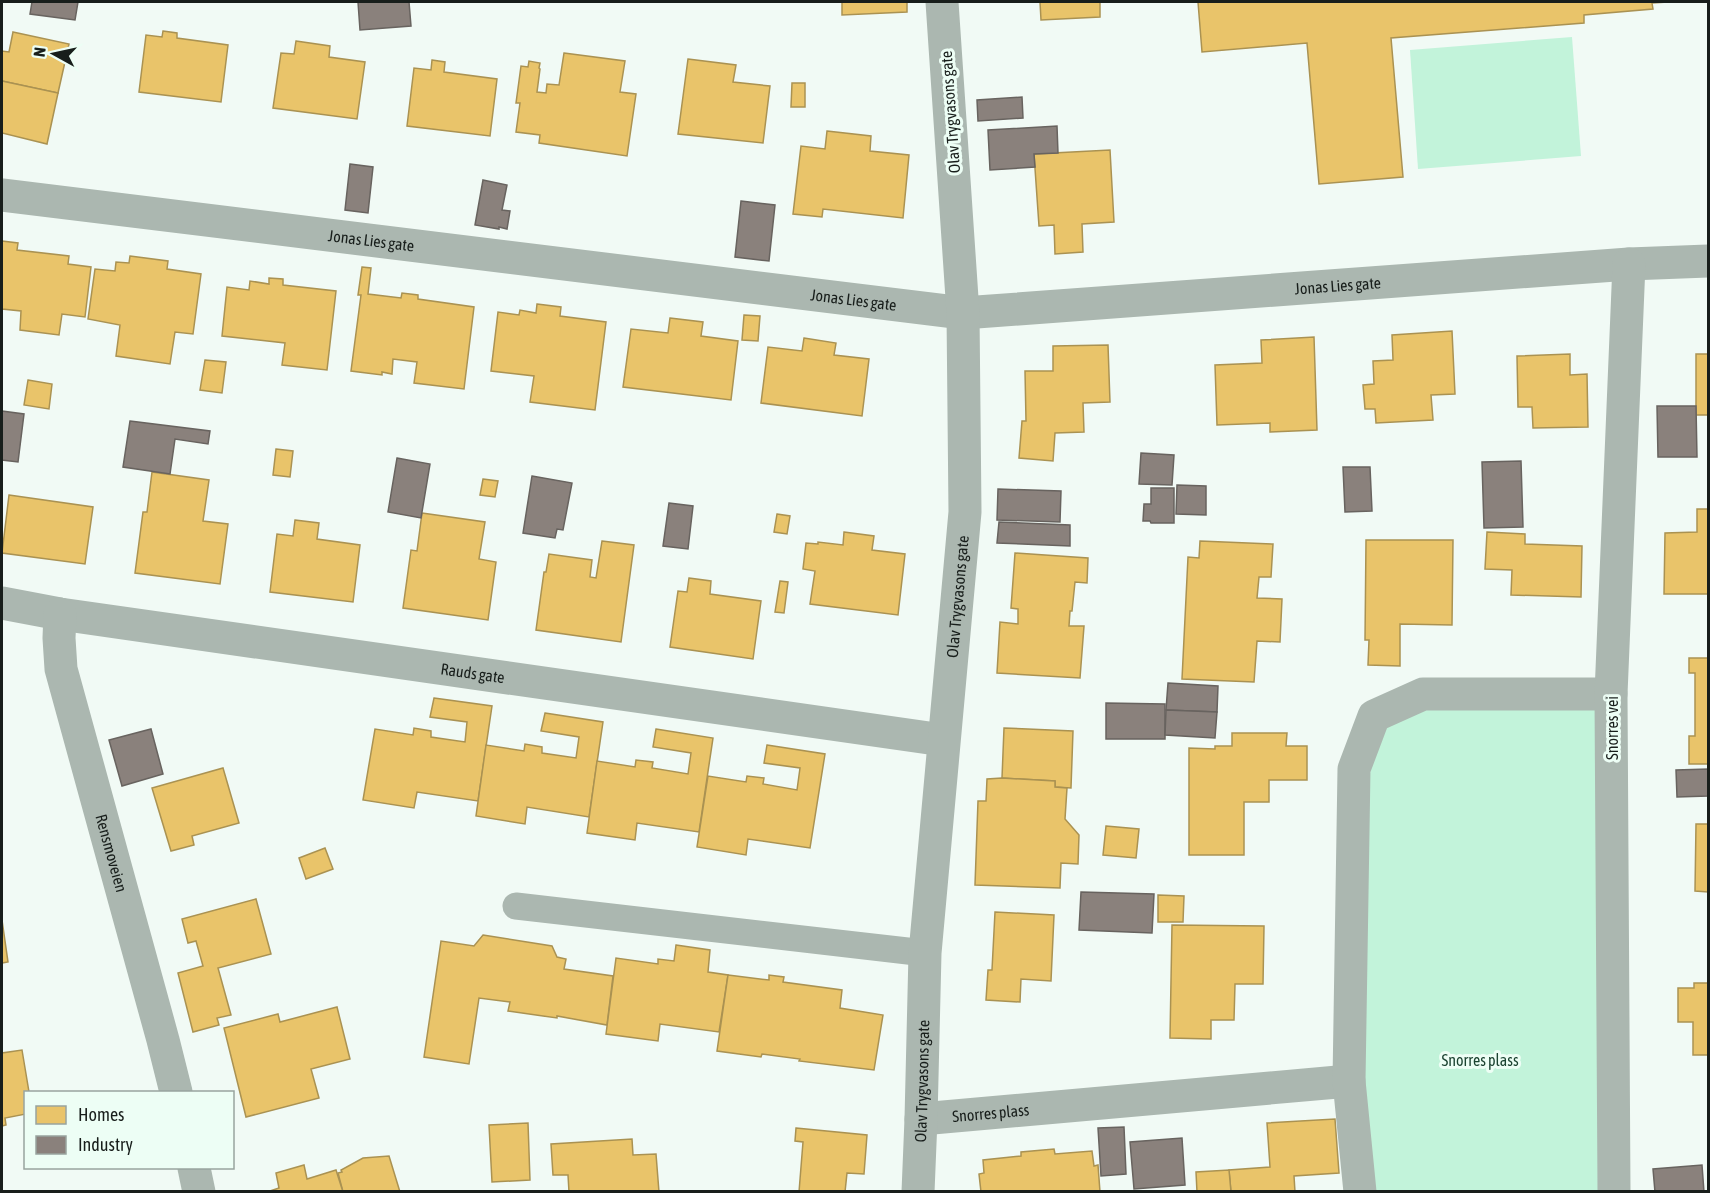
<svg xmlns="http://www.w3.org/2000/svg" width="1710" height="1193" viewBox="0 0 1710 1193" font-family="'Asap Condensed',sans-serif">
	<style>
		.green { fill: #c2f3da }
		.homes { fill: #e9c46a; stroke: #aa9252; stroke-width: 1.5 }
		.industry { fill: #8a817c; stroke: #68635f; stroke-width: 1.5 }
		.lines { fill: none; stroke-linecap: round; stroke-linejoin: round }
		.lane { stroke: #abb7b0; stroke-width: 27 }
		.street { stroke: #abb7b0; stroke-width: 33 }
		.labels { text-anchor: middle; stroke-width: 6; stroke-linejoin: round; paint-order: stroke }
		.street-label { font-size: 16px; fill: #181e1b; stroke: #edfef5 }
		.park-label { font-size: 16px; fill: #1b4331; stroke: #edfef5 }
	</style>
	<rect width="100%" height="100%" fill="#f1faf5"/>
	<g class="green">
		<path d="M 1572,37 L 1581,156 L 1418,169 L 1410,50 Z"/>
		<path d="M 1423,694 L 1611,694 L 1614,1191 L 1360,1191 L 1349,1081 L 1374,716 Z"/>
	</g>
	<g class="homes">
		<path d="M 842,2 L 907,2 L 907,12 L 842,15 Z"/>
		<path d="M 1040,2 L 1100,2 L 1100,17 L 1041,20 Z"/>
		<path d="M 1198,2 L 1668,2 L 1652,3 L 1653,9 L 1584,15 L 1584,23 L 1391,38 L 1403,177 L 1319,184 L 1307,43 L 1202,52 Z"/>
		<path d="M 163,31 L 177,33 L 177,38 L 228,45 L 221,102 L 139,92 L 146,35 L 162,37 Z"/>
		<path d="M 13,32 L 69,44 L 58,93 L 2,81 L 2,51 L 9,52 Z"/>
		<path d="M 296,41 L 330,46 L 329,57 L 365,62 L 357,119 L 273,108 L 281,53 L 294,54 Z"/>
		<path d="M 564,53 L 625,61 L 620,92 L 636,94 L 627,156 L 539,143 L 540,135 L 516,132 L 520,103 L 516,103 L 521,66 L 528,67 L 529,61 L 540,63 L 539,68 L 540,69 L 537,92 L 546,93 L 547,84 L 559,85 Z"/>
		<path d="M 688,59 L 736,65 L 733,82 L 770,86 L 763,143 L 678,134 Z"/>
		<path d="M 432,60 L 445,62 L 444,72 L 497,79 L 490,136 L 407,126 L 414,68 L 431,70 Z"/>
		<path d="M 2,81 L 58,93 L 47,144 L 2,133 Z"/>
		<path d="M 792,83 L 805,83 L 805,107 L 791,107 Z"/>
		<path d="M 827,131 L 871,136 L 870,151 L 909,155 L 903,218 L 823,209 L 822,217 L 793,214 L 801,146 L 825,149 Z"/>
		<path d="M 1110,150 L 1114,222 L 1082,224 L 1083,252 L 1055,254 L 1054,225 L 1039,226 L 1034,154 Z"/>
		<path d="M 2,241 L 18,243 L 17,250 L 69,256 L 68,264 L 91,267 L 85,317 L 62,314 L 59,335 L 20,330 L 21,311 L 2,309 Z"/>
		<path d="M 130,256 L 168,261 L 167,269 L 201,274 L 193,334 L 175,332 L 170,364 L 116,356 L 120,325 L 88,319 L 95,269 L 115,271 L 116,262 L 129,263 Z"/>
		<path d="M 362,267 L 371,268 L 368,294 L 401,298 L 402,293 L 418,295 L 418,299 L 474,307 L 464,389 L 414,383 L 417,362 L 393,359 L 392,374 L 382,372 L 382,375 L 351,371 L 361,295 L 358,295 Z"/>
		<path d="M 269,278 L 283,279 L 283,285 L 336,291 L 327,370 L 282,365 L 285,343 L 222,336 L 227,287 L 249,290 L 250,281 L 269,284 Z"/>
		<path d="M 537,304 L 561,307 L 560,316 L 606,322 L 595,410 L 530,402 L 534,376 L 491,371 L 498,312 L 519,315 L 520,310 L 536,313 Z"/>
		<path d="M 744,315 L 760,316 L 758,341 L 742,340 Z"/>
		<path d="M 670,318 L 703,322 L 701,336 L 738,341 L 731,400 L 623,387 L 631,329 L 668,333 Z"/>
		<path d="M 1452,331 L 1455,394 L 1431,395 L 1433,420 L 1376,423 L 1375,409 L 1365,409 L 1363,385 L 1374,384 L 1373,361 L 1393,360 L 1392,335 Z"/>
		<path d="M 1314,337 L 1317,430 L 1270,432 L 1270,423 L 1217,425 L 1215,365 L 1262,363 L 1261,340 Z"/>
		<path d="M 804,338 L 836,343 L 834,355 L 869,359 L 862,416 L 761,403 L 768,347 L 802,351 Z"/>
		<path d="M 1108,345 L 1110,402 L 1083,403 L 1084,432 L 1055,433 L 1053,461 L 1019,458 L 1022,421 L 1026,421 L 1025,371 L 1053,371 L 1053,346 Z"/>
		<path d="M 1570,354 L 1570,375 L 1587,374 L 1588,427 L 1533,428 L 1532,407 L 1518,407 L 1517,356 Z"/>
		<rect x="1696" y="354" width="12" height="61"/>
		<path d="M 205,360 L 226,362 L 222,393 L 200,390 Z"/>
		<path d="M 28,380 L 52,384 L 49,409 L 24,405 Z"/>
		<path d="M 276,449 L 293,451 L 290,477 L 273,475 Z"/>
		<path d="M 152,472 L 209,480 L 203,521 L 228,524 L 220,584 L 135,573 L 143,512 L 147,512 Z"/>
		<path d="M 483,479 L 498,481 L 495,497 L 480,495 Z"/>
		<path d="M 9,495 L 93,507 L 85,564 L 2,553 Z"/>
		<path d="M 1697,509 L 1708,509 L 1708,594 L 1664,594 L 1665,533 L 1697,532 Z"/>
		<path d="M 422,513 L 485,522 L 479,559 L 496,562 L 488,620 L 403,608 L 411,550 L 417,551 Z"/>
		<path d="M 777,514 L 790,516 L 787,534 L 774,532 Z"/>
		<path d="M 295,520 L 319,523 L 317,539 L 360,545 L 353,602 L 270,592 L 277,534 L 293,536 Z"/>
		<path d="M 844,532 L 874,536 L 872,550 L 905,554 L 898,615 L 810,604 L 815,571 L 803,569 L 806,543 L 818,544 L 818,542 L 843,545 Z"/>
		<path d="M 1487,532 L 1525,534 L 1525,544 L 1582,546 L 1581,597 L 1511,595 L 1512,570 L 1485,569 Z"/>
		<path d="M 1366,540 L 1453,540 L 1452,625 L 1400,624 L 1400,666 L 1368,665 L 1369,640 L 1365,640 Z"/>
		<path d="M 602,541 L 634,545 L 621,642 L 536,630 L 544,572 L 546,572 L 549,554 L 592,560 L 590,577 L 596,578 Z"/>
		<path d="M 1200,541 L 1273,544 L 1271,577 L 1259,577 L 1257,598 L 1282,599 L 1280,642 L 1257,641 L 1254,682 L 1182,679 L 1188,557 L 1199,558 Z"/>
		<path d="M 1015,553 L 1088,558 L 1087,583 L 1075,582 L 1072,611 L 1070,611 L 1069,626 L 1084,626 L 1080,678 L 997,673 L 1000,622 L 1018,624 L 1018,609 L 1011,608 Z"/>
		<path d="M 689,578 L 711,581 L 710,594 L 761,601 L 753,659 L 670,647 L 678,591 L 687,592 Z"/>
		<path d="M 780,581 L 788,582 L 784,613 L 775,612 Z"/>
		<path d="M 1689,658 L 1708,658 L 1708,764 L 1689,764 L 1689,736 L 1695,736 L 1695,673 L 1689,673 Z"/>
		<path d="M 434,698 L 492,706 L 478,801 L 417,792 L 414,808 L 363,800 L 375,729 L 413,735 L 414,728 L 431,731 L 431,737 L 465,742 L 467,722 L 430,717 Z"/>
		<path d="M 545,713 L 603,722 L 589,817 L 527,807 L 525,824 L 476,816 L 486,745 L 524,751 L 525,744 L 542,747 L 542,753 L 576,758 L 579,737 L 541,731 Z"/>
		<path d="M 1004,728 L 1073,731 L 1071,788 L 1055,787 L 1055,781 L 1002,778 Z"/>
		<path d="M 656,729 L 713,738 L 699,832 L 637,823 L 635,840 L 587,833 L 597,761 L 635,767 L 636,760 L 653,762 L 652,768 L 688,774 L 691,753 L 653,747 Z"/>
		<path d="M 1232,733 L 1287,733 L 1286,746 L 1307,746 L 1307,780 L 1269,780 L 1269,802 L 1244,802 L 1244,855 L 1189,855 L 1189,748 L 1215,749 L 1215,746 L 1232,746 Z"/>
		<path d="M 767,745 L 825,754 L 810,848 L 748,839 L 746,855 L 697,847 L 708,776 L 746,782 L 747,776 L 764,778 L 763,784 L 797,790 L 800,768 L 764,763 Z"/>
		<path d="M 223,768 L 239,823 L 192,836 L 194,845 L 171,851 L 152,788 Z"/>
		<path d="M 1002,778 L 1055,781 L 1055,787 L 1067,788 L 1065,819 L 1079,835 L 1078,864 L 1061,863 L 1060,888 L 975,885 L 978,801 L 986,801 L 987,779 Z"/>
		<path d="M 1696,824 L 1708,824 L 1708,892 L 1695,891 Z"/>
		<path d="M 1106,826 L 1139,829 L 1136,858 L 1103,855 Z"/>
		<path d="M 325,848 L 333,869 L 306,879 L 299,858 Z"/>
		<path d="M 1158,895 L 1184,896 L 1183,922 L 1158,922 Z"/>
		<path d="M 256,899 L 271,954 L 218,968 L 231,1015 L 217,1018 L 219,1025 L 193,1032 L 178,973 L 203,966 L 196,941 L 188,943 L 182,919 Z"/>
		<path d="M 995,912 L 1054,915 L 1051,981 L 1021,979 L 1020,1002 L 986,1000 L 988,970 L 992,970 Z"/>
		<path d="M 2,920 L 8,962 L 2,963 Z"/>
		<path d="M 1172,925 L 1264,926 L 1263,984 L 1235,984 L 1234,1020 L 1211,1020 L 1211,1039 L 1170,1038 Z"/>
		<path d="M 483,935 L 552,946 L 557,957 L 566,959 L 564,969 L 613,976 L 607,1025 L 557,1016 L 557,1018 L 508,1011 L 510,1002 L 479,998 L 469,1064 L 424,1057 L 441,941 L 474,946 Z"/>
		<path d="M 676,945 L 710,950 L 708,972 L 728,975 L 719,1032 L 660,1024 L 658,1041 L 606,1034 L 616,958 L 658,964 L 658,959 L 674,961 Z"/>
		<path d="M 728,975 L 769,980 L 769,975 L 784,977 L 783,982 L 842,990 L 840,1008 L 883,1015 L 874,1070 L 799,1061 L 800,1059 L 762,1054 L 761,1057 L 717,1051 Z"/>
		<path d="M 1694,983 L 1708,983 L 1708,1055 L 1693,1055 L 1693,1022 L 1678,1022 L 1678,988 L 1694,988 Z"/>
		<path d="M 337,1007 L 350,1059 L 311,1069 L 319,1098 L 246,1117 L 224,1028 L 278,1014 L 280,1022 Z"/>
		<path d="M 22,1050 L 29,1092 L 26,1092 L 26,1114 L 5,1118 L 6,1125 L 2,1126 L 2,1053 Z"/>
		<path d="M 1335,1119 L 1339,1173 L 1294,1176 L 1295,1192 L 1231,1192 L 1229,1170 L 1270,1167 L 1267,1123 Z"/>
		<path d="M 528,1123 L 530,1180 L 492,1182 L 489,1125 Z"/>
		<path d="M 796,1128 L 867,1135 L 864,1174 L 847,1173 L 845,1192 L 799,1192 L 803,1142 L 795,1141 Z"/>
		<path d="M 632,1139 L 633,1155 L 656,1154 L 659,1192 L 569,1192 L 568,1175 L 553,1175 L 551,1144 Z"/>
		<path d="M 1054,1149 L 1055,1154 L 1092,1151 L 1094,1166 L 1098,1165 L 1100,1192 L 981,1192 L 979,1174 L 984,1173 L 983,1160 L 1021,1156 L 1021,1152 Z"/>
		<path d="M 389,1156 L 400,1192 L 343,1192 L 338,1173 L 342,1172 L 341,1170 L 363,1158 Z"/>
		<path d="M 304,1165 L 307,1179 L 336,1170 L 343,1192 L 267,1192 L 279,1188 L 276,1173 Z"/>
		<path d="M 1229,1170 L 1231,1192 L 1197,1192 L 1196,1172 Z"/>
	</g>
	<g class="industry">
		<path d="M 32,2 L 78,2 L 75,20 L 30,14 Z"/>
		<path d="M 358,2 L 409,2 L 411,26 L 360,30 Z"/>
		<path d="M 1022,97 L 1023,118 L 978,121 L 977,100 Z"/>
		<path d="M 1057,126 L 1058,153 L 1034,154 L 1035,167 L 990,170 L 988,130 Z"/>
		<path d="M 350,164 L 373,167 L 368,213 L 345,210 Z"/>
		<path d="M 483,180 L 507,185 L 502,210 L 510,211 L 507,229 L 499,227 L 499,229 L 475,225 Z"/>
		<path d="M 741,201 L 775,205 L 769,261 L 735,257 Z"/>
		<path d="M 1657,406 L 1696,406 L 1697,457 L 1658,457 Z"/>
		<path d="M 2,411 L 24,414 L 18,462 L 2,460 Z"/>
		<path d="M 130,421 L 210,431 L 208,444 L 175,439 L 170,474 L 123,467 Z"/>
		<path d="M 1141,453 L 1174,455 L 1172,485 L 1139,484 Z"/>
		<path d="M 397,458 L 430,464 L 421,518 L 388,512 Z"/>
		<path d="M 1521,461 L 1523,527 L 1484,528 L 1482,462 Z"/>
		<path d="M 1343,467 L 1370,467 L 1372,511 L 1345,512 Z"/>
		<path d="M 532,476 L 572,483 L 563,530 L 557,529 L 555,538 L 523,533 Z"/>
		<path d="M 1177,485 L 1206,486 L 1206,515 L 1176,514 Z"/>
		<path d="M 1151,488 L 1174,488 L 1174,523 L 1151,523 L 1150,521 L 1143,521 L 1144,504 L 1151,504 Z"/>
		<path d="M 998,489 L 1061,491 L 1060,522 L 997,520 Z"/>
		<path d="M 669,503 L 693,506 L 688,549 L 663,546 Z"/>
		<path d="M 999,522 L 1070,525 L 1070,546 L 997,543 Z"/>
		<path d="M 1168,683 L 1218,686 L 1217,712 L 1166,710 Z"/>
		<path d="M 1106,703 L 1165,704 L 1165,739 L 1106,739 Z"/>
		<path d="M 1166,710 L 1217,712 L 1215,738 L 1165,735 Z"/>
		<path d="M 151,729 L 163,774 L 122,786 L 109,740 Z"/>
		<path d="M 1708,769 L 1708,796 L 1677,797 L 1676,770 Z"/>
		<path d="M 1081,892 L 1154,894 L 1152,933 L 1079,930 Z"/>
		<path d="M 1124,1127 L 1126,1174 L 1101,1176 L 1098,1128 Z"/>
		<path d="M 1182,1138 L 1185,1185 L 1134,1189 L 1130,1142 Z"/>
		<path d="M 1702,1165 L 1704,1192 L 1655,1192 L 1653,1169 Z"/>
	</g>
	<g class="lines">
		<path class="lane" d="M 516,906 L 925,953"/>
		<g class="street">
			<path id="s1" d="M 2,195 L 963,313 L 1629,264 L 1708,261"/>
			<path id="s2" d="M 2,603 L 60,614 L 943,740"/>
			<path id="s3" d="M 60,614 L 59,638 L 61,669 L 163,1040 L 176,1092"/>
			<path id="s4" d="M 921,1119 L 1349,1081"/>
			<path d="M 194,1168 L 199,1192"/>
			<path id="s5" d="M 918,1192 L 921,1119 L 925,953 L 965,512 L 963,313 L 942,2"/>
			<path d="M 1360,1192 L 1349,1081 L 1354,769 L 1374,716 L 1423,694 L 1611,694"/>
			<path d="M 1614,1192 L 1611,694 L 1629,264"/>
		</g>
	</g>
	<g class="labels">
		<g class="street-label">
			<text transform="translate(950 112) rotate(-94)" y="6">Olav Trygvasons gate</text>
			<text dy="6" stroke="none"><textPath href="#s1" startOffset="372">Jonas Lies gate</textPath></text>
			<text dy="6" stroke="none"><textPath href="#s1" startOffset="1344">Jonas Lies gate</textPath></text>
			<text dy="6" stroke="none"><textPath href="#s1" startOffset="858">Jonas Lies gate</textPath></text>
			<text dy="6" stroke="none"><textPath href="#s5" startOffset="597">Olav Trygvasons gate</textPath></text>
			<text dy="6" stroke="none"><textPath href="#s2" startOffset="476">Rauds gate</textPath></text>
			<text transform="translate(1612 728) rotate(-90)" y="6">Snorres vei</text>
			<text dy="6" stroke="none"><textPath href="#s3" startOffset="246">Rensmoveien</textPath></text>
			<text dy="6" stroke="none"><textPath href="#s5" startOffset="111">Olav Trygvasons gate</textPath></text>
			<text dy="6" stroke="none"><textPath href="#s4" startOffset="70">Snorres plass</textPath></text>
		</g>
		<g class="park-label">
			<text x="1480" y="1066">Snorres plass</text>
		</g>
	</g>
	<rect width="1710" height="1193" fill="none" stroke="#181e1b" stroke-width="6"/>
	<rect x="24" y="1091" width="210" height="78" fill="#edfef5" stroke="#98a49e" stroke-width="1.5"/>
	<rect x="36" y="1106" width="30" height="18" fill="#e9c46a" stroke="#98a49e" stroke-width="1.5"/>
	<text x="78" y="1121" font-size="18" fill="#181e1b">Homes</text>
	<rect x="36" y="1136" width="30" height="18" fill="#8a817c" stroke="#98a49e" stroke-width="1.5"/>
	<text x="78" y="1151" font-size="18" fill="#181e1b">Industry</text>
	<g transform="translate(54 54) rotate(278)" stroke="#edfef5" stroke-width="4.5" paint-order="stroke">
	<path d="M0-4.5L10 22L0 15L-10 22Z" fill="#181e1b"/>
	<text y="-9" font-size="16" font-weight="bold" text-anchor="middle" fill="#181e1b">N</text>
	</g>
</svg>
